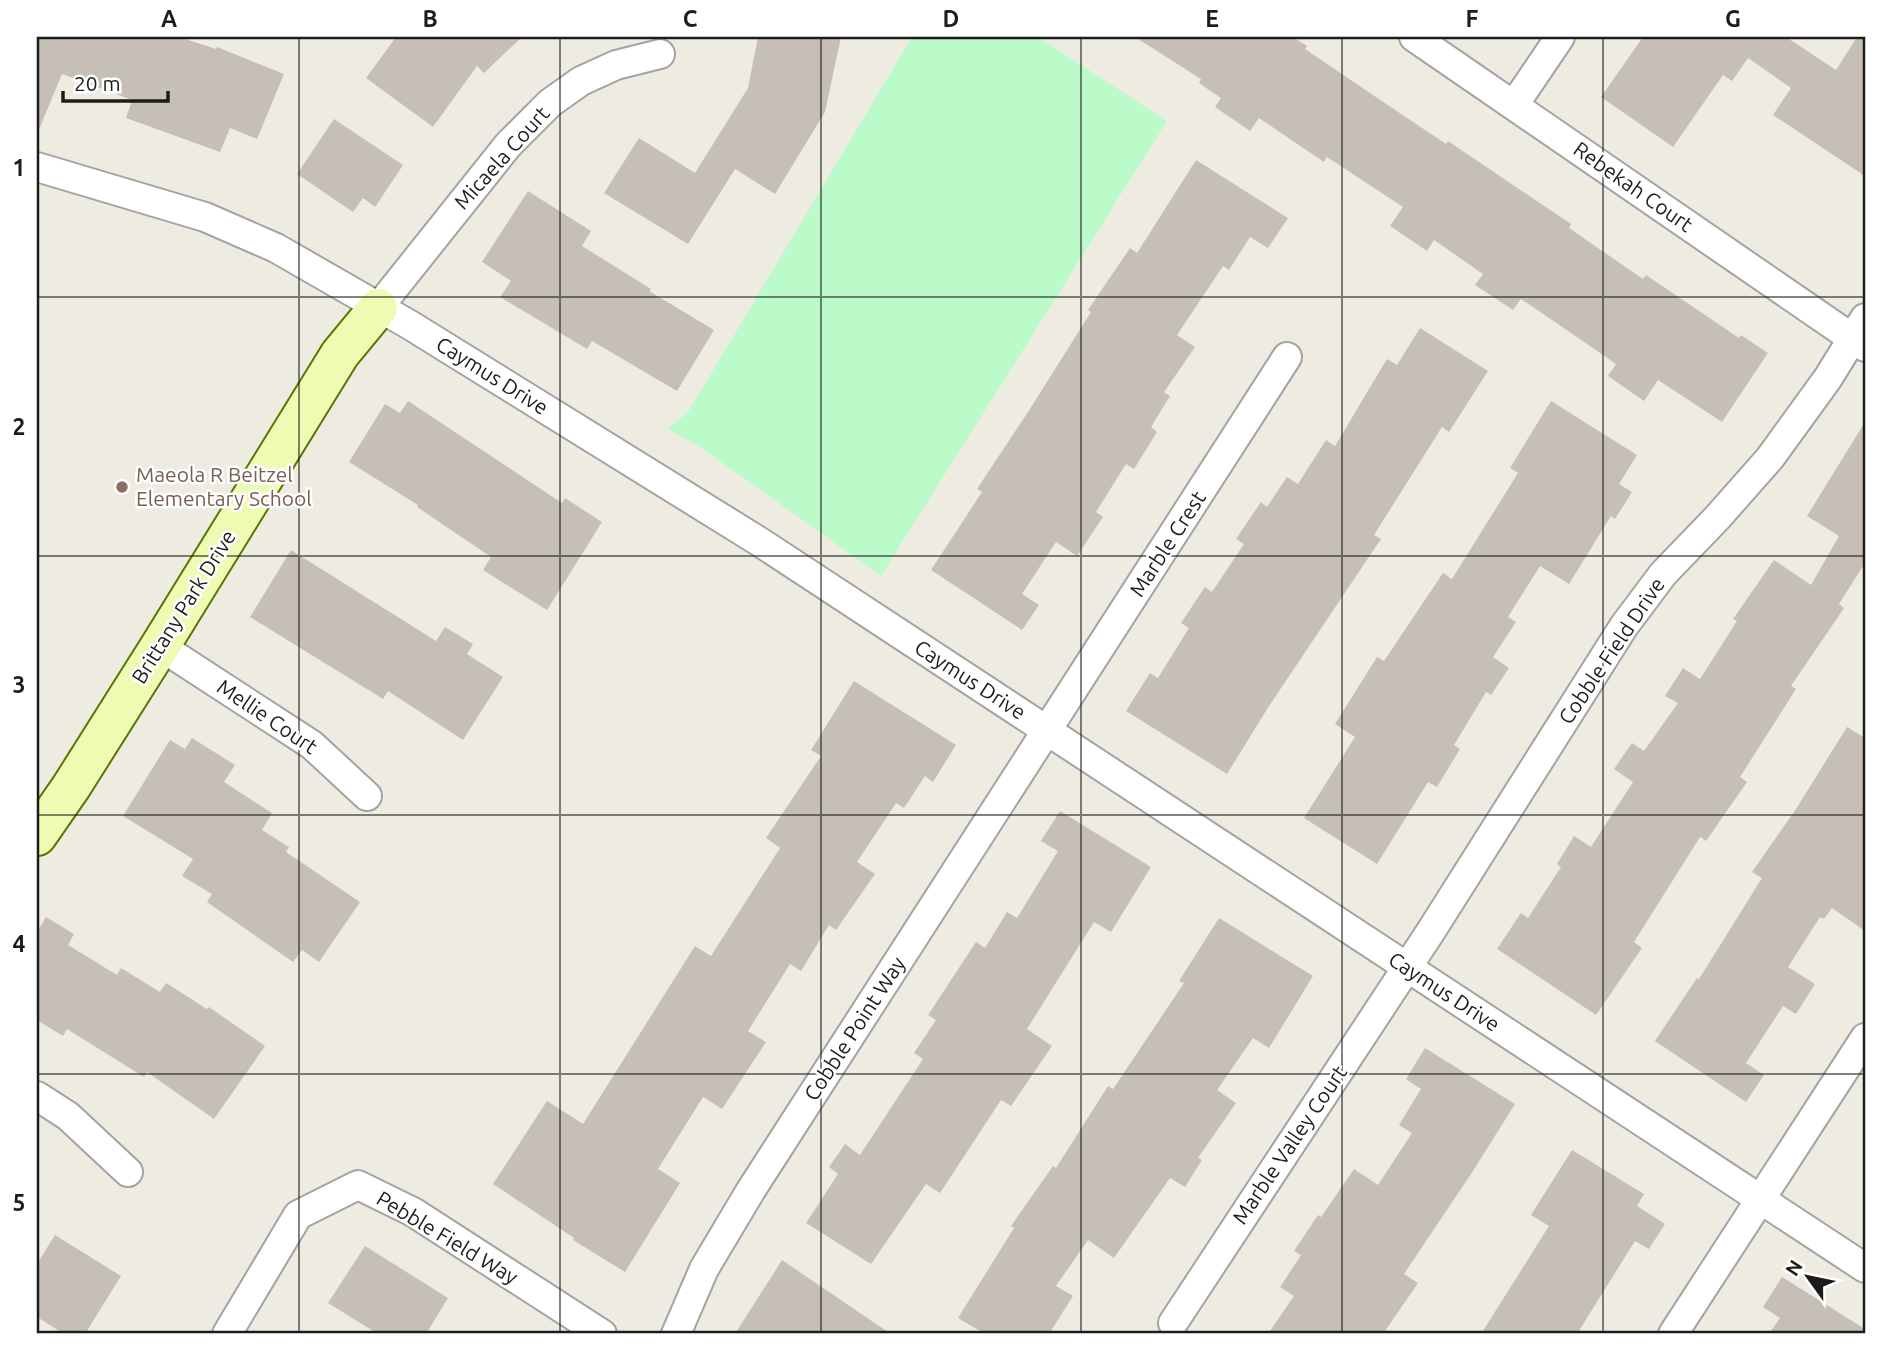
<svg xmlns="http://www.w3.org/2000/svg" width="1902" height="1371" viewBox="0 0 1902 1371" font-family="Ubuntu,sans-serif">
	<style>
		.park { fill: #bbfbca }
		.building { fill: #c6bfb5 }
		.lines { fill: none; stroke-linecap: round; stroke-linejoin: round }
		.street-casing { stroke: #a3a3a3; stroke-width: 32 }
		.secondary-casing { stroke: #587601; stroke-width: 42 }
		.street { stroke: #fff; stroke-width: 28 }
		.secondary { stroke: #edfcb2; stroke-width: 38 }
		.grid { fill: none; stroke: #1c1c1c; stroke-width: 2; stroke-opacity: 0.55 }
		.education-dot { fill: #8d6e63; stroke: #fff; stroke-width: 2.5 }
		.labels { text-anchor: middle; stroke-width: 5; stroke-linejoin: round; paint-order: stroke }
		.street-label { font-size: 21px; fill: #1c1c1c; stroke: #fff }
		.education-label { font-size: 21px; fill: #785e54; stroke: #fff; text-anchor: start }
		.neatline { fill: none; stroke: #1c1c1c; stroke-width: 2.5 }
		.grid-label { font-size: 23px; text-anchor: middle; font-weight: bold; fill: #1c1c1c }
	</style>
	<rect width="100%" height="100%" fill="#eeece1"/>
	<path class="park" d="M 912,37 L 1038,37 L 1167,121 L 881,576 L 703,449 L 668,429 L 688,412 Z"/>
	<g class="building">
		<path d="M 37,37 L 179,37 L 216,49 L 217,47 L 284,74 L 257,139 L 230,128 L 220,152 L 126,118 L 132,100 L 62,74 L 38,132 Z"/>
		<path d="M 396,37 L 522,37 L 484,73 L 477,66 L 433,127 L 366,78 Z"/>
		<path d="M 758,37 L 841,37 L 825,112 L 775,194 L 735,169 L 688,244 L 604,193 L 639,138 L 695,173 L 748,88 Z"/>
		<path d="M 1135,37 L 1293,37 L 1307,46 L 1305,49 L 1370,93 L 1446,144 L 1448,141 L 1571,224 L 1569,228 L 1643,279 L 1646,275 L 1739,338 L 1741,335 L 1768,353 L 1722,422 L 1658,380 L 1644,401 L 1608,376 L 1616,364 L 1574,335 L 1521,299 L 1513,310 L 1475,285 L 1483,274 L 1434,240 L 1427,251 L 1390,226 L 1403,207 L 1327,157 L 1324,162 L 1259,118 L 1250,131 L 1215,107 L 1221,98 L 1199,83 L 1201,79 Z"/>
		<path d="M 1643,37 L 1786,37 L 1836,70 L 1857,37 L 1865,37 L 1865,176 L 1773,115 L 1791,88 L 1748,58 L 1732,81 L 1723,75 L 1673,147 L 1601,97 Z"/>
		<path d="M 334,119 L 403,165 L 375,207 L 363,198 L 353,212 L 297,174 Z"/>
		<path d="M 1196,160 L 1288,218 L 1268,248 L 1250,237 L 1229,270 L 1223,266 L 1177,335 L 1195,347 L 1164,392 L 1170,396 L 1151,427 L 1157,432 L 1134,469 L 1126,464 L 1096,512 L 1103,517 L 1077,556 L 1056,542 L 1022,594 L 1039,605 L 1022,630 L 931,570 L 982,492 L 977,489 L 1028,412 L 1091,312 L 1088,310 L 1130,248 L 1137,253 Z"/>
		<path d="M 528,191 L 591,231 L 582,246 L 651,289 L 649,291 L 714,330 L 677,391 L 592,341 L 587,349 L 500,297 L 511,281 L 482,262 Z"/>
		<path d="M 1420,328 L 1488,371 L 1449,432 L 1442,427 L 1374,535 L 1381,539 L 1269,706 L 1227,774 L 1126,711 L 1150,673 L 1158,678 L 1189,628 L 1181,623 L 1205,587 L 1212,592 L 1244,544 L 1236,539 L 1261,502 L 1267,507 L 1287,477 L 1298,484 L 1326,440 L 1335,446 L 1387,359 L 1397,365 Z"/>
		<path d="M 408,401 L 562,503 L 565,498 L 602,522 L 547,610 L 483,570 L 491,557 L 417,507 L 418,505 L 349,462 L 385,404 L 400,413 Z"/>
		<path d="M 1551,401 L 1637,455 L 1619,484 L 1632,492 L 1615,519 L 1611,516 L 1569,584 L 1540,566 L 1508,617 L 1516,622 L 1493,657 L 1509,668 L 1491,695 L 1486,692 L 1454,745 L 1460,749 L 1437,787 L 1428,782 L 1377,864 L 1304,818 L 1355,737 L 1335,724 L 1377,657 L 1384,661 L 1443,573 L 1452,579 L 1518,473 L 1510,468 Z"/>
		<path d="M 1865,422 L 1865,563 L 1839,604 L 1844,608 L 1791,686 L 1796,689 L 1740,777 L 1747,782 L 1706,841 L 1700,837 L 1634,942 L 1642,948 L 1596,1015 L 1497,949 L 1521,913 L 1528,918 L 1561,867 L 1557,864 L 1574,836 L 1591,847 L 1633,782 L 1614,769 L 1632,743 L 1644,751 L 1678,703 L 1665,696 L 1683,668 L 1700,679 L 1737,621 L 1733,619 L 1774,560 L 1811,585 L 1839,536 L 1807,516 Z"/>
		<path d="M 291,550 L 436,641 L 445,627 L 473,644 L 467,654 L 503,677 L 463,740 L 388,691 L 383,699 L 250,617 Z"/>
		<path d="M 854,681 L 956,745 L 933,782 L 925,776 L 904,808 L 896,803 L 857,862 L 875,874 L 836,930 L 829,925 L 801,971 L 790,964 L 748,1031 L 766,1042 L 722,1109 L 703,1097 L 658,1169 L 680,1183 L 625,1272 L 573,1240 L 574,1238 L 493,1184 L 547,1101 L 583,1124 L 695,946 L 711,956 L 780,848 L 766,838 L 821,756 L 811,750 Z"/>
		<path d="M 1847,727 L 1865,738 L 1865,931 L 1832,908 L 1824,919 L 1820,917 L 1788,967 L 1815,984 L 1796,1014 L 1783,1006 L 1746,1063 L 1764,1075 L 1746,1102 L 1655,1041 L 1697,978 L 1699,979 L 1762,878 L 1752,872 L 1796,809 Z"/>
		<path d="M 192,738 L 235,765 L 224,782 L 272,813 L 262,830 L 289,847 L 286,852 L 360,902 L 319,962 L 302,950 L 293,962 L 207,902 L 212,894 L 182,876 L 193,859 L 123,816 L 170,740 L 185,749 Z"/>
		<path d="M 1060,811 L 1151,867 L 1111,932 L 1094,922 L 1027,1029 L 1052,1046 L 1011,1106 L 1001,1100 L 940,1193 L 926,1184 L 871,1264 L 806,1223 L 838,1174 L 829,1167 L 845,1144 L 860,1155 L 923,1059 L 914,1053 L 936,1020 L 928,1015 L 976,942 L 985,948 L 1007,912 L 1017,918 L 1058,851 L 1041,841 Z"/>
		<path d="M 46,917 L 74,934 L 68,945 L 117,975 L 121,968 L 160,992 L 166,983 L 207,1009 L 209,1007 L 265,1046 L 214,1119 L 147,1072 L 144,1077 L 67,1029 L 63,1036 L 37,1020 L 37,932 Z"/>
		<path d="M 1219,918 L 1313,976 L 1269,1048 L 1253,1038 L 1217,1090 L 1236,1103 L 1198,1158 L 1202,1160 L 1185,1187 L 1170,1178 L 1114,1258 L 1088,1240 L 1056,1286 L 1073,1296 L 1049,1334 L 985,1334 L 958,1318 L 1014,1228 L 1011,1226 L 1053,1166 L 1056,1168 L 1108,1086 L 1113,1089 L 1184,983 L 1179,981 Z"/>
		<path d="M 1425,1048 L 1515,1104 L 1473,1171 L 1404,1274 L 1418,1283 L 1383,1334 L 1268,1334 L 1294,1296 L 1280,1287 L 1301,1255 L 1294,1251 L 1318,1215 L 1321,1217 L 1354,1169 L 1378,1185 L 1412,1133 L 1399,1125 L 1421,1089 L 1406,1079 Z"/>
		<path d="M 1572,1150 L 1644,1194 L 1637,1206 L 1665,1224 L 1649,1249 L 1635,1241 L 1577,1334 L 1481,1334 L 1549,1226 L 1531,1215 Z"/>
		<path d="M 55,1235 L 121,1276 L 85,1334 L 64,1334 L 37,1317 L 37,1264 Z"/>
		<path d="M 365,1246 L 448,1298 L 426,1334 L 378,1334 L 328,1303 Z"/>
		<path d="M 782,1260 L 891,1334 L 735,1334 Z"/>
		<path d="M 1782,1277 L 1865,1329 L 1865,1334 L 1769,1334 L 1780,1318 L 1763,1307 Z"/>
	</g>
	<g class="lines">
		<defs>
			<g id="street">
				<path d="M 1414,37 L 1865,347"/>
				<path d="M 1514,105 L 1560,37"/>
				<path d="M 37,167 L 205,217 L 276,248 L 410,325 L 760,542 L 1865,1268"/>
				<path d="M 378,308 L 508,145 L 550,103 L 581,81 L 616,65 L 660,54"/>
				<path d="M 160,646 L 312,745 L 367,796"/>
				<path d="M 37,1096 L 68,1116 L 128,1172"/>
				<path d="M 1173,1323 L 1431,931 L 1624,626 L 1663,574 L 1717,518 L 1770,458 L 1828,378 L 1865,318"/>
				<path d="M 227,1334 L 298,1215 L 358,1185 L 413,1212 L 602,1334"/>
				<path d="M 676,1334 L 704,1269 L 751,1190 L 1287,357"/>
				<path d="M 1673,1334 L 1865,1038"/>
			</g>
			<path id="secondary" d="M 37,836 L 71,787 L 160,646 L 340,354 L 378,308"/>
		</defs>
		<use href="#street" class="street-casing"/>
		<use href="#secondary" class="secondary-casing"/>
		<use href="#street" class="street"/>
		<use href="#secondary" class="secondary"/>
	</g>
	<path class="grid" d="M 299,37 L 299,1334M 560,37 L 560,1334M 821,37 L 821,1334M 1081,37 L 1081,1334M 1342,37 L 1342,1334M 1603,37 L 1603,1334M 37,297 L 1865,297M 37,556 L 1865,556M 37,815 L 1865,815M 37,1074 L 1865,1074"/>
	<circle class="education-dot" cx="122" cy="487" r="7"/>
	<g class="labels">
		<g class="street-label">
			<text transform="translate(502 158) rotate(-48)" y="7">Micaela Court</text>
			<text transform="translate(1633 187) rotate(35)" y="7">Rebekah Court</text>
			<text transform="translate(492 376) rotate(32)" y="7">Caymus Drive</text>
			<text transform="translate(1168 544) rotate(-57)" y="7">Marble Crest</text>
			<text transform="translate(184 607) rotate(-58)" y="7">Brittany Park Drive</text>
			<text transform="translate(1612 651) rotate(-56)" y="7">Cobble Field Drive</text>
			<text transform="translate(970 680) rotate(33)" y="7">Caymus Drive</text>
			<text transform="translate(267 717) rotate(34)" y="7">Mellie Court</text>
			<text transform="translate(1444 992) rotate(33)" y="7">Caymus Drive</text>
			<text transform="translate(855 1029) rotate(-57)" y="7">Cobble Point Way</text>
			<text transform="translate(1290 1145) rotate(-56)" y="7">Marble Valley Court</text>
			<text transform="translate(447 1238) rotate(31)" y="7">Pebble Field Way</text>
		</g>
		<g class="education-label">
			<text x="136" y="482">Maeola R Beitzel<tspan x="136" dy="24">Elementary School</tspan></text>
		</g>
	</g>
	<rect width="1902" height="1371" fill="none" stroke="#ffffff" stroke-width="77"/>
	<g transform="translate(1808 1277) rotate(303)" stroke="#ffffff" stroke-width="5" paint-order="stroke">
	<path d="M0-5L12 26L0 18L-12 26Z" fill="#1c1c1c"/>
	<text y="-10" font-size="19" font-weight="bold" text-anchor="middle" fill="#1c1c1c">N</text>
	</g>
	<path d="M63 91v10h105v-10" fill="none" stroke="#1c1c1c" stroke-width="3.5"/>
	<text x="74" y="91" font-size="21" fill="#1c1c1c" stroke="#ffffff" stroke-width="5" paint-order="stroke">20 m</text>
	<rect x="38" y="38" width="1826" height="1294" class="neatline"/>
	<g class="grid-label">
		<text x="169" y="27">A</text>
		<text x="430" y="27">B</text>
		<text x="690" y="27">C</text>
		<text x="951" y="27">D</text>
		<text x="1212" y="27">E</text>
		<text x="1472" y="27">F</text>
		<text x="1733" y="27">G</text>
		<text x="19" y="176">1</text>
		<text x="19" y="435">2</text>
		<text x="19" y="693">3</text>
		<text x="19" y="952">4</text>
		<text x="19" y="1211">5</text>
	</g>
</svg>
